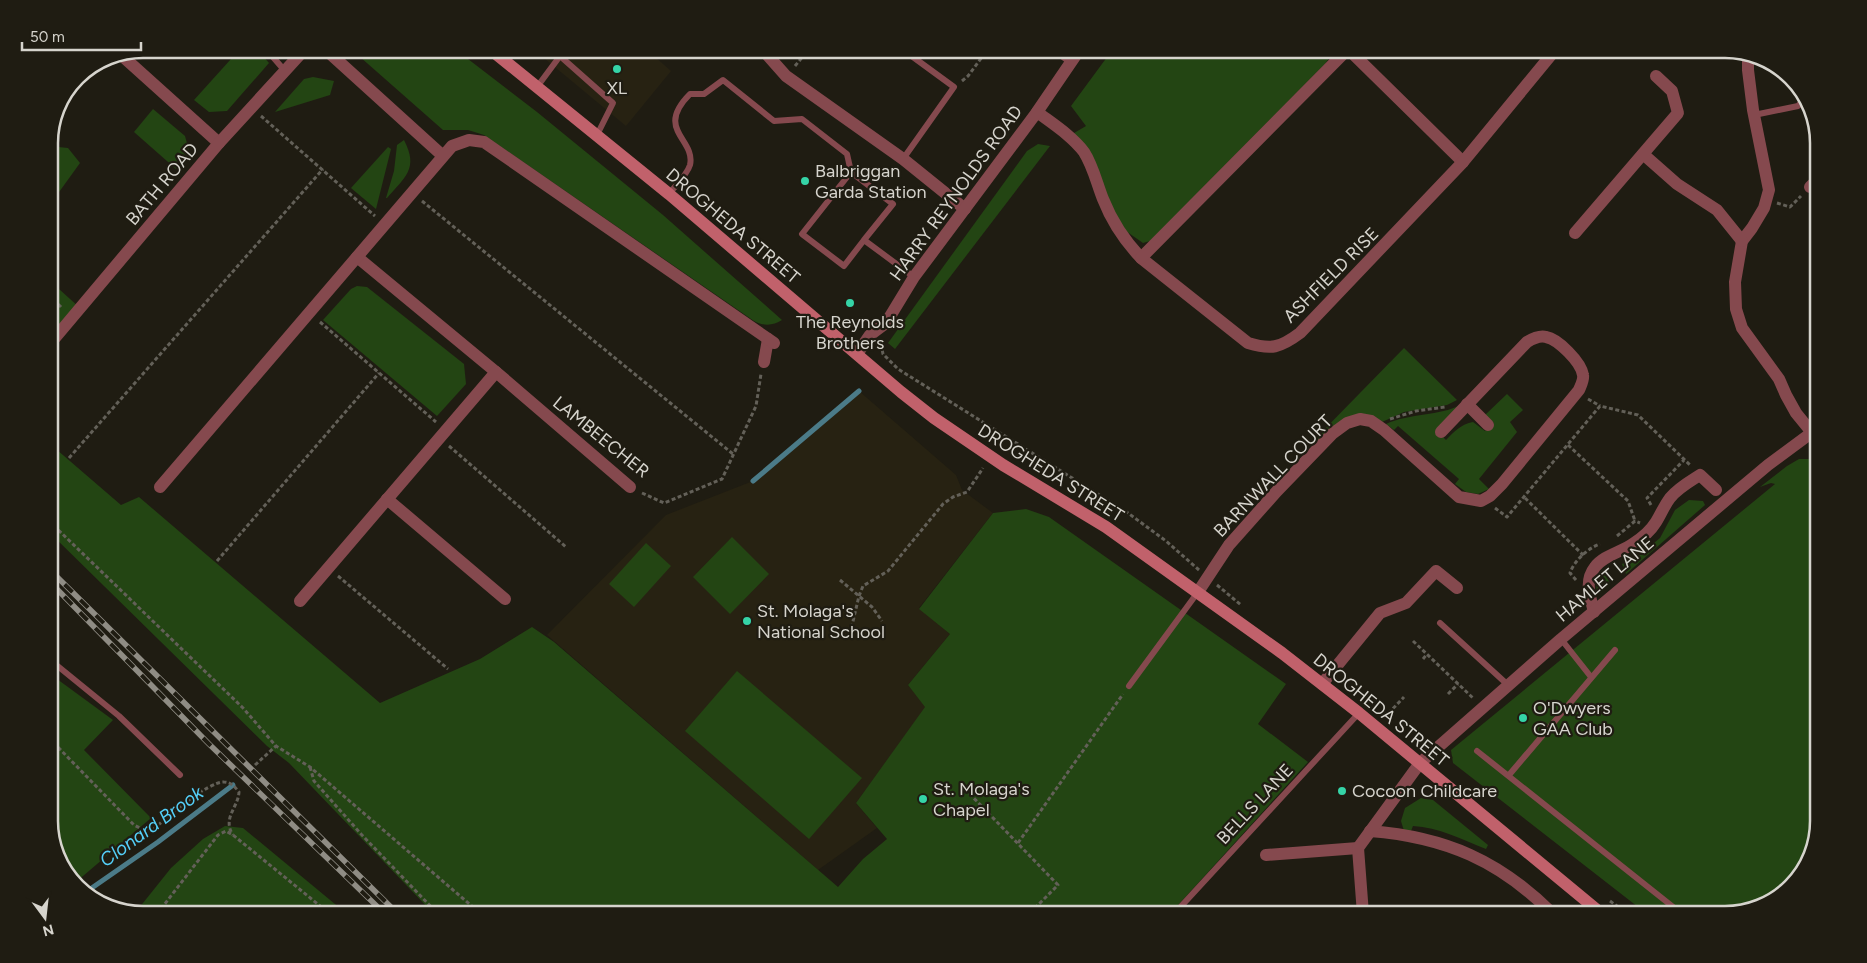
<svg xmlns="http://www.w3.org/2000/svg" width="1867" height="963" viewBox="0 0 1867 963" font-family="Figtree,sans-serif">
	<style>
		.built { fill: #272212 }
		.green { fill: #234513 }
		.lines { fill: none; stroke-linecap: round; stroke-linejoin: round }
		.stream { stroke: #4b7b88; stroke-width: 5 }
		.path { stroke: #636058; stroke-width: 3; stroke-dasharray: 4 2.5; stroke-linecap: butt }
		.service { stroke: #85494e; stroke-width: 6 }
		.minor { stroke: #85494e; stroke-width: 12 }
		.tertiary { stroke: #85494e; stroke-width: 12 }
		.secondary { stroke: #c1616b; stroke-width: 12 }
		.rail-casing { stroke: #8f8c84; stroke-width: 5.5 }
		.rail { stroke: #1f1c12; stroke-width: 4; stroke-dasharray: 11; stroke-linecap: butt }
		.poi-dot { fill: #35d4a7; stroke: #1f1c12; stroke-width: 2 }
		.labels { text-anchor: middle; stroke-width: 4.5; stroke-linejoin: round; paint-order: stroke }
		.poi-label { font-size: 18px; fill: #d6d4cd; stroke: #1f1c12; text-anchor: start }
		.street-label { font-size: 18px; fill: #d6d4cd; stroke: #1f1c12 }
		.water-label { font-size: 19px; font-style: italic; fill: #54cef7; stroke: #1f1c12 }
		.rim { fill: none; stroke: #d6d4cd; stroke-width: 2.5 }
	</style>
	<rect width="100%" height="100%" fill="#1f1c12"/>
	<g class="built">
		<path d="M 552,49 L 646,49 L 671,71 L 626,126 L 544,58 Z"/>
		<path d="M 859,391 L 956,475 L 962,490 L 993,513 L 919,608 L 950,634 L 908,685 L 926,707 L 856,803 L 877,828 L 818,870 L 547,635 L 666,515 L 753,481 Z"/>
	</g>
	<g class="green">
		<path d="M 240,49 L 257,49 L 269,63 L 227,111 L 209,112 L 194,100 Z"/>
		<path d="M 351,49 L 455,49 L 537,112 L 663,215 L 782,320 C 773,326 763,326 754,321 L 484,135 L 468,130 L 443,130 Z"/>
		<path d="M 1113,49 L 1329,49 L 1331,55 L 1325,64 L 1150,241 L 1143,243 L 1113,222 L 1103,200 L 1069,136 L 1086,126 L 1071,106 Z"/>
		<path d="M 313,77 L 334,81 L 330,95 L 275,112 L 304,79 Z"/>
		<path d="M 153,109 L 185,136 L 190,154 L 176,169 L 134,132 Z"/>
		<path d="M 404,140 C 419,169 405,177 387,198 L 386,198 L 394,171 L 397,145 Z"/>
		<path d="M 1038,144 L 1050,146 L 895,349 L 888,343 L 1027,151 Z"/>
		<path d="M 49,146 L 68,148 L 80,163 L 49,206 Z"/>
		<path d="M 388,147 L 391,149 L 376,209 L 351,188 Z"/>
		<path d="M 49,280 L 80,308 L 49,345 Z"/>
		<path d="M 357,286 L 367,287 L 464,364 L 466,384 L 437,416 L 323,320 L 351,289 Z"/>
		<path d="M 1404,348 L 1457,400 L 1447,405 L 1404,412 L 1382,422 L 1373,416 L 1318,443 L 1314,440 Z"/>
		<path d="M 1507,394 L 1523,410 L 1510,422 L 1517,432 L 1479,479 L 1489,489 L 1478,494 L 1466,492 L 1455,484 L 1459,479 L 1398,426 L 1394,430 L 1386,424 C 1410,413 1440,416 1460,405 L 1436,430 L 1446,440 C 1454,432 1461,424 1473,422 L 1485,431 L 1494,423 L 1485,415 Z"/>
		<path d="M 49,443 L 121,505 L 139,497 L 380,703 L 480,659 L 532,627 L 554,642 L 838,887 L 863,859 L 887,839 L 856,803 L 925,707 L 908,685 L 950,634 L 919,609 L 993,513 L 1026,509 L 1049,517 L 1286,684 L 1258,724 L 1308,762 L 1170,914 L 434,914 L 289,763 L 267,746 L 49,532 Z"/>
		<path d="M 1799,459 L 1814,459 L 1809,464 L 1818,472 L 1818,821 L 1809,862 L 1776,899 L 1725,914 L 1647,914 L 1453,763 L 1451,750 L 1775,484 L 1771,483 L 1760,487 L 1787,466 Z"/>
		<path d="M 1689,500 L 1703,501 L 1705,505 L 1626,574 L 1622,564 L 1642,553 L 1660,538 L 1675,510 Z"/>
		<path d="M 732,537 L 769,574 L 730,614 L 693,577 Z"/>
		<path d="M 646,543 L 671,566 L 634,607 L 609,584 Z"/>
		<path d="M 1606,573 L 1610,585 L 1597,596 C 1596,587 1596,581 1601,574 Z"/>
		<path d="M 737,671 L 862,778 L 809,839 L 685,731 Z"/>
		<path d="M 57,679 L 113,720 L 84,750 L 151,818 L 76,882 L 65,873 L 49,827 L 49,687 Z"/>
		<path d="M 1421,798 L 1433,800 L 1488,845 L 1486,849 C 1463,840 1438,827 1413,826 L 1411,831 L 1404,831 L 1401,821 L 1405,808 Z"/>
		<path d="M 225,826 L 243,828 L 347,914 L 141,914 L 139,908 L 171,868 L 203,839 Z"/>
	</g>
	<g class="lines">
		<g class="stream">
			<path d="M 753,481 L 859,391"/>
			<path d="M 86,892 L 158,842 L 233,785"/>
		</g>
		<g class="path">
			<path d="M 795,66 L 809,49"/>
			<path d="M 962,81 L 968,76 L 988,49"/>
			<path d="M 261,116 L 375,216"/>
			<path d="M 422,201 L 733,454"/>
			<path d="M 1777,203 L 1790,207 L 1801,196"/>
			<path d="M 49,295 L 62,308"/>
			<path d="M 320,322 L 436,422"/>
			<path d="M 881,344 L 883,354 L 898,369 L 1128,513 L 1166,541 L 1199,570"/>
			<path d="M 1588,399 L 1600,406"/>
			<path d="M 1390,419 L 1416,411 L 1445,407"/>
			<path d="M 1568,445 L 1628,501 L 1635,521"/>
			<path d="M 449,446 L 566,547"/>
			<path d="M 69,458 L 323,169"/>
			<path d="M 642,493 L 664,503 L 722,479 L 756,406 L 761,374"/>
			<path d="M 1525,498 L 1584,556"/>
			<path d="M 1651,505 L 1647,498 L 1684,460"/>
			<path d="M 1495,508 L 1507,517 L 1600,406 L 1638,415 L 1691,466"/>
			<path d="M 49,521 L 243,708 L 276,746 L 310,767 L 481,914"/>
			<path d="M 1617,536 L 1635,521 L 1640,523"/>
			<path d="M 217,561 L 379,373"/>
			<path d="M 338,576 L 448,669"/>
			<path d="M 840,580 L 872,607 L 882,621"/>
			<path d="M 1576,580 L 1570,573 C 1574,561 1588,548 1600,544"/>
			<path d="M 1217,585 L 1241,605"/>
			<path d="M 850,634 L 859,596 L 863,586 L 888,571 L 943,504 L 953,497 L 967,492 L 983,468"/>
			<path d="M 1413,641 L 1473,698"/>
			<path d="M 1423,659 L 1427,654"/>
			<path d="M 1448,694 L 1458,684"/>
			<path d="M 1384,718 L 1404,697"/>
			<path d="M 49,738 L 134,825 L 146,831 L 152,831 C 164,819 209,781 224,782 C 231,782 235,787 239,792 C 238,808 222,818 233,835"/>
			<path d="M 255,765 L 276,746"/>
			<path d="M 310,767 L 314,781 L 361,834 L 438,914"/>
			<path d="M 965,789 L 1058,885 L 1029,914"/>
			<path d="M 1018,843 L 1123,694"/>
			<path d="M 1610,901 L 1628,914"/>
			<path d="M 157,914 L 218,835 L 226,831 L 233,835 L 330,914"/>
		</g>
		<g class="service">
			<path d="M 266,49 L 285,71"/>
			<path d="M 902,49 L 954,87 L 903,159"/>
			<path d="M 537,87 L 560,56 L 613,103 L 597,135"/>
			<path d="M 1754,115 L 1798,106 L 1805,98"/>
			<path d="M 669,194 C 675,186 687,175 690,165 C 696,139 654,130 690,94 L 704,94 L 723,80 L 774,121 L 802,119 L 847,154 L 851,172"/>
			<path d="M 864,240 L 893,204 L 851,172 L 802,234 L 844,266 L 864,240 L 914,277"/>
			<path d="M 1440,623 L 1508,685"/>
			<path d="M 1561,639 L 1591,677"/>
			<path d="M 49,659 L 119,716 L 180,775"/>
			<path d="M 1129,686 L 1198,592"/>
			<path d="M 1477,751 L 1682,914"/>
			<path d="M 1509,775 L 1615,650"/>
			<path d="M 794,909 L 802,914"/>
			<path d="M 1174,914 L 1359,713"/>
		</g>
		<g class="minor">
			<path d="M 325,49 L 443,156"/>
			<path d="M 762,49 L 786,76 L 903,159 L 965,209"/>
			<path d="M 1057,49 L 1072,60"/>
			<path d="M 1348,49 L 1463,162"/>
			<path d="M 119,53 L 219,143"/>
			<path d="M 1748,54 L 1748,70 L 1753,110 L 1769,190 L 1764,208 L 1752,228 L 1742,241 L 1735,282 L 1736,309 L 1742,328 L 1779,379 L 1786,395 L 1796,413 L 1818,440"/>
			<path d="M 1037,112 C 1053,124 1072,136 1084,152 C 1093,166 1097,184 1103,199 C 1112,222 1124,240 1141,258 L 1248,343 C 1271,350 1280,348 1300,333 L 1463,162 L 1556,49"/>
			<path d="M 1643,154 L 1677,184 L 1717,210 L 1742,241"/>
			<path d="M 1810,187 L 1818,179"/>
			<path d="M 1575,233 L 1678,113 L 1672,91 L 1656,76"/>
			<path d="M 357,257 L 496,372 L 630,487"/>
			<path d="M 1141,258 L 1348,49"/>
			<path d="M 49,345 L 219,143 L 305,49"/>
			<path d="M 764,362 L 768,339"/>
			<path d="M 1467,404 L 1488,425"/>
			<path d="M 160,487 L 452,146 L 469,140 L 484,142 L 774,343"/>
			<path d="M 387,499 L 505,599"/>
			<path d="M 1198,592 L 1229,545 L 1277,491 L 1332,434 L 1347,423 L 1360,419 L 1371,421 L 1384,430 L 1459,497 L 1481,501 L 1490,496 L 1502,484 L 1579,390 C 1581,385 1584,380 1583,375 C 1581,362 1558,339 1546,337 C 1539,335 1532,339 1527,342 L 1441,432"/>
			<path d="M 300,601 L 496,372"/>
			<path d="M 1594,612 C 1590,596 1584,581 1595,567 C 1604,555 1622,552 1634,543 C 1642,538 1651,530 1656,522 C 1661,514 1664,506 1670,498 C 1678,488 1689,482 1700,475 L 1716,490"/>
			<path d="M 1322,684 L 1380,613 L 1406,603 L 1436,571 L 1457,588"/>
			<path d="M 1370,831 C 1446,837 1500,861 1553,914"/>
			<path d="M 1266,855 L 1358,848"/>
			<path d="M 1363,914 L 1358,848 L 1420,763"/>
		</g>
		<g class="tertiary">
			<path d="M 857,354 L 870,335 L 886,323 L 914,277 L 1037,112 L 1080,49"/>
			<path d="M 1420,763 L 1561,639 L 1768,465 L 1818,428"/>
		</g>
		<path class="secondary" d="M 490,49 L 669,194 L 901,392 L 934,418 L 1003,465 L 1106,527 L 1282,653 L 1359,713 L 1602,914"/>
		<defs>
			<g id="rail">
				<path d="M 49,569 L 398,914"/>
				<path d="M 49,581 L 209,744 L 385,914"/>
			</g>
		</defs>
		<use href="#rail" class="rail-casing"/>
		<use href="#rail" class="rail"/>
	</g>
	<g class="poi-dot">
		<circle cx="617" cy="69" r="5"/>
		<circle cx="805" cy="181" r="5"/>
		<circle cx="850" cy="303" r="5"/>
		<circle cx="747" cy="621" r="5"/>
		<circle cx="1523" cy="718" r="5"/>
		<circle cx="1342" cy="791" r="5"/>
		<circle cx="923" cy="799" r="5"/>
	</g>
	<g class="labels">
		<g class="poi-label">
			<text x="617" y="94" text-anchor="middle">XL</text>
			<text x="815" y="177">Balbriggan<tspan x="815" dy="21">Garda Station</tspan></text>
			<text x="850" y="328" text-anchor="middle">The Reynolds<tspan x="850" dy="21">Brothers</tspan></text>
			<text x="757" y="617">St. Molaga's<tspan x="757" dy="21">National School</tspan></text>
			<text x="1533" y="714">O'Dwyers<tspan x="1533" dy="21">GAA Club</tspan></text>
			<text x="933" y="795">St. Molaga's<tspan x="933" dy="21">Chapel</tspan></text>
			<text x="1352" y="797">Cocoon Childcare</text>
		</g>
		<g class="street-label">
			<text transform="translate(162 184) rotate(-50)" y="6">BATH ROAD</text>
			<text transform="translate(956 193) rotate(-54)" y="6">HARRY REYNOLDS ROAD</text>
			<text transform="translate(733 226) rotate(40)" y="6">DROGHEDA STREET</text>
			<text transform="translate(1331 275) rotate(-45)" y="6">ASHFIELD RISE</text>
			<text transform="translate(601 437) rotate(39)" y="6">LAMBEECHER</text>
			<text transform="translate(1051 473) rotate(32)" y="6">DROGHEDA STREET</text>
			<text transform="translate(1273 476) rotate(-46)" y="6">BARNWALL COURT</text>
			<text transform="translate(1605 579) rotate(-40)" y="6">HAMLET LANE</text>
			<text transform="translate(1381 710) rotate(39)" y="6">DROGHEDA STREET</text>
			<text transform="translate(1255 804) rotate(-47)" y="6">BELLS LANE</text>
		</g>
		<g class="water-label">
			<text transform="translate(151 826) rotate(-36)" y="7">Clonard Brook</text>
		</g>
	</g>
	<path d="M0 0H1867V963H0ZM143 58H1725A85 85 0 0 1 1810 143V821A85 85 0 0 1 1725 906H143A85 85 0 0 1 58 821V143A85 85 0 0 1 143 58Z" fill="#1f1c12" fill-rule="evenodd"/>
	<path class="rim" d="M143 58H1725A85 85 0 0 1 1810 143V821A85 85 0 0 1 1725 906H143A85 85 0 0 1 58 821V143A85 85 0 0 1 143 58Z"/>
	<g transform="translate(45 918) rotate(165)" stroke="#1f1c12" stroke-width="4" paint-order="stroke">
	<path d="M0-4L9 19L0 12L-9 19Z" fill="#d6d4cd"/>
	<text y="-8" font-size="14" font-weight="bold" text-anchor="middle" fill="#d6d4cd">N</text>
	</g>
	<path d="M22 42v8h119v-8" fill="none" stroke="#d6d4cd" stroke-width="2.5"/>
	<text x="30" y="42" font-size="15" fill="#d6d4cd" stroke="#1f1c12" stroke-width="4" paint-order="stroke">50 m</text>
</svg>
